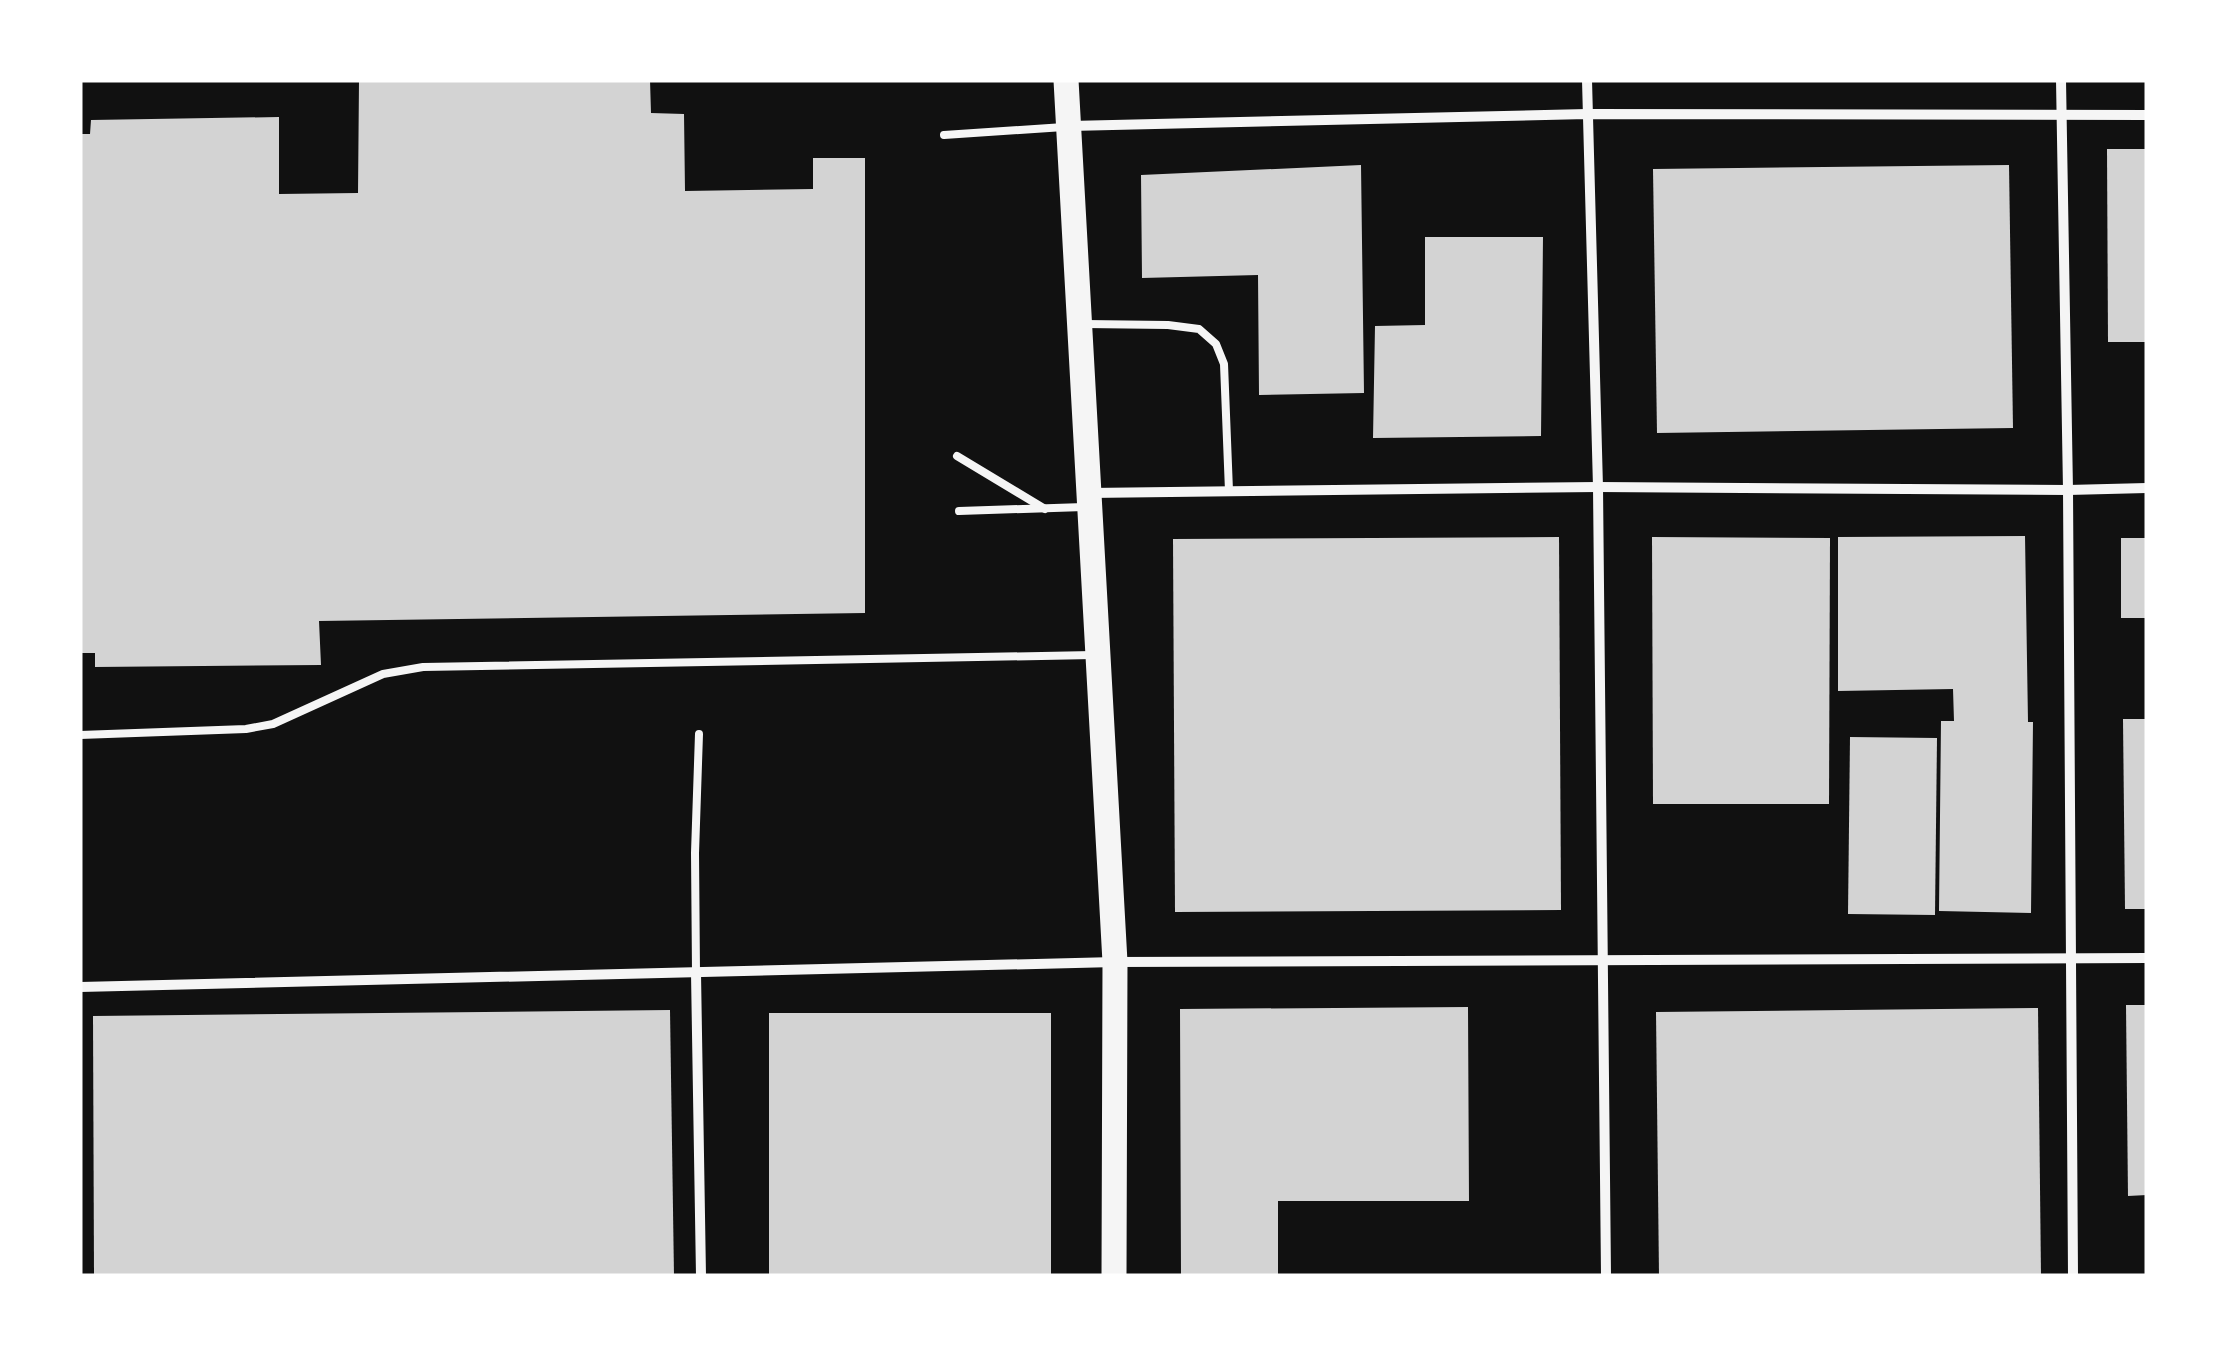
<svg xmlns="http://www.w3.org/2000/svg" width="2227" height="1356" viewBox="0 0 2227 1356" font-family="Inter,sans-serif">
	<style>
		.building { fill: #d3d3d3 }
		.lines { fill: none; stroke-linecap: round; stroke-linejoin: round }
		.service { stroke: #f5f5f5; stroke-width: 8 }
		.minor { stroke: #f5f5f5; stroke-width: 10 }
		.primary { stroke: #f5f5f5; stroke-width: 25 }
	</style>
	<rect width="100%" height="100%" fill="#111"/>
	<g class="building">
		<path d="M 359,80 L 650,80 L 651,113 L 684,114 L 685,191 L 813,189 L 813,158 L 865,158 L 865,613 L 319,621 L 321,665 L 95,667 L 95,653 L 80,653 L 80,134 L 90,134 L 91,120 L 279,117 L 279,194 L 358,193 Z"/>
		<path d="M 2107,149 L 2147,149 L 2147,342 L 2108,342 Z"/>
		<path d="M 1361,165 L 1364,393 L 1259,395 L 1258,275 L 1142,278 L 1141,175 Z"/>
		<path d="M 2009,165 L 2013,428 L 1657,433 L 1653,169 Z"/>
		<path d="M 1425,237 L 1543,237 L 1541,436 L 1373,438 L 1375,326 L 1425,325 Z"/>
		<path d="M 2025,536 L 2028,722 L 2033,722 L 2031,913 L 1939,911 L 1941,721 L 1954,721 L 1953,689 L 1838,691 L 1838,537 Z"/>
		<path d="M 1559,537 L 1561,910 L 1175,912 L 1173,539 Z"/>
		<path d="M 1652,537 L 1830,538 L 1829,804 L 1653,804 Z"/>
		<rect x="2121" y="538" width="26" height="80"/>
		<path d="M 2123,719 L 2147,719 L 2147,909 L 2125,909 Z"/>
		<path d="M 1850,737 L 1937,738 L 1935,915 L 1848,914 Z"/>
		<path d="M 2126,1005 L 2147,1005 L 2147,1195 L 2128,1196 Z"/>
		<path d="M 1468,1007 L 1469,1201 L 1278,1201 L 1278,1276 L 1181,1276 L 1180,1009 Z"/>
		<path d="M 2038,1008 L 2041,1276 L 1659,1276 L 1656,1012 Z"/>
		<path d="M 670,1010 L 674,1276 L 94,1276 L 93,1016 Z"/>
		<rect x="769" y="1013" width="282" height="263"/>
	</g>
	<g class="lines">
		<g class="service">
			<path d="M 944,135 L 1064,127"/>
			<path d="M 1085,324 L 1168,325 L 1199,329 L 1216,344 L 1224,364 L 1229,491"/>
			<path d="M 957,456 L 1045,509"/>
			<path d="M 959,511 L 1084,507"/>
			<path d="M 80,735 L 246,729 L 273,724 L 383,674 L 423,667 L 1093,655"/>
			<path d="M 696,973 L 695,853 L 699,734"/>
		</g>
		<g class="minor">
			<path d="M 1587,80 L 1598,487 L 1606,1276"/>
			<path d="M 2061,80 L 2068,490 L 2073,1276"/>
			<path d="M 1070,126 L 1587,114 L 2147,115"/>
			<path d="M 1089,493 L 1598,487 L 2068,490 L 2147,488"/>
			<path d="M 696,973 L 701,1276"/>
			<path d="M 80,987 L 1115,962 L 2147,958"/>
		</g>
		<path class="primary" d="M 1066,80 L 1115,962 L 1114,1276"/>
	</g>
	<rect width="2227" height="1356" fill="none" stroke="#ffffff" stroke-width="165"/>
</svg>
